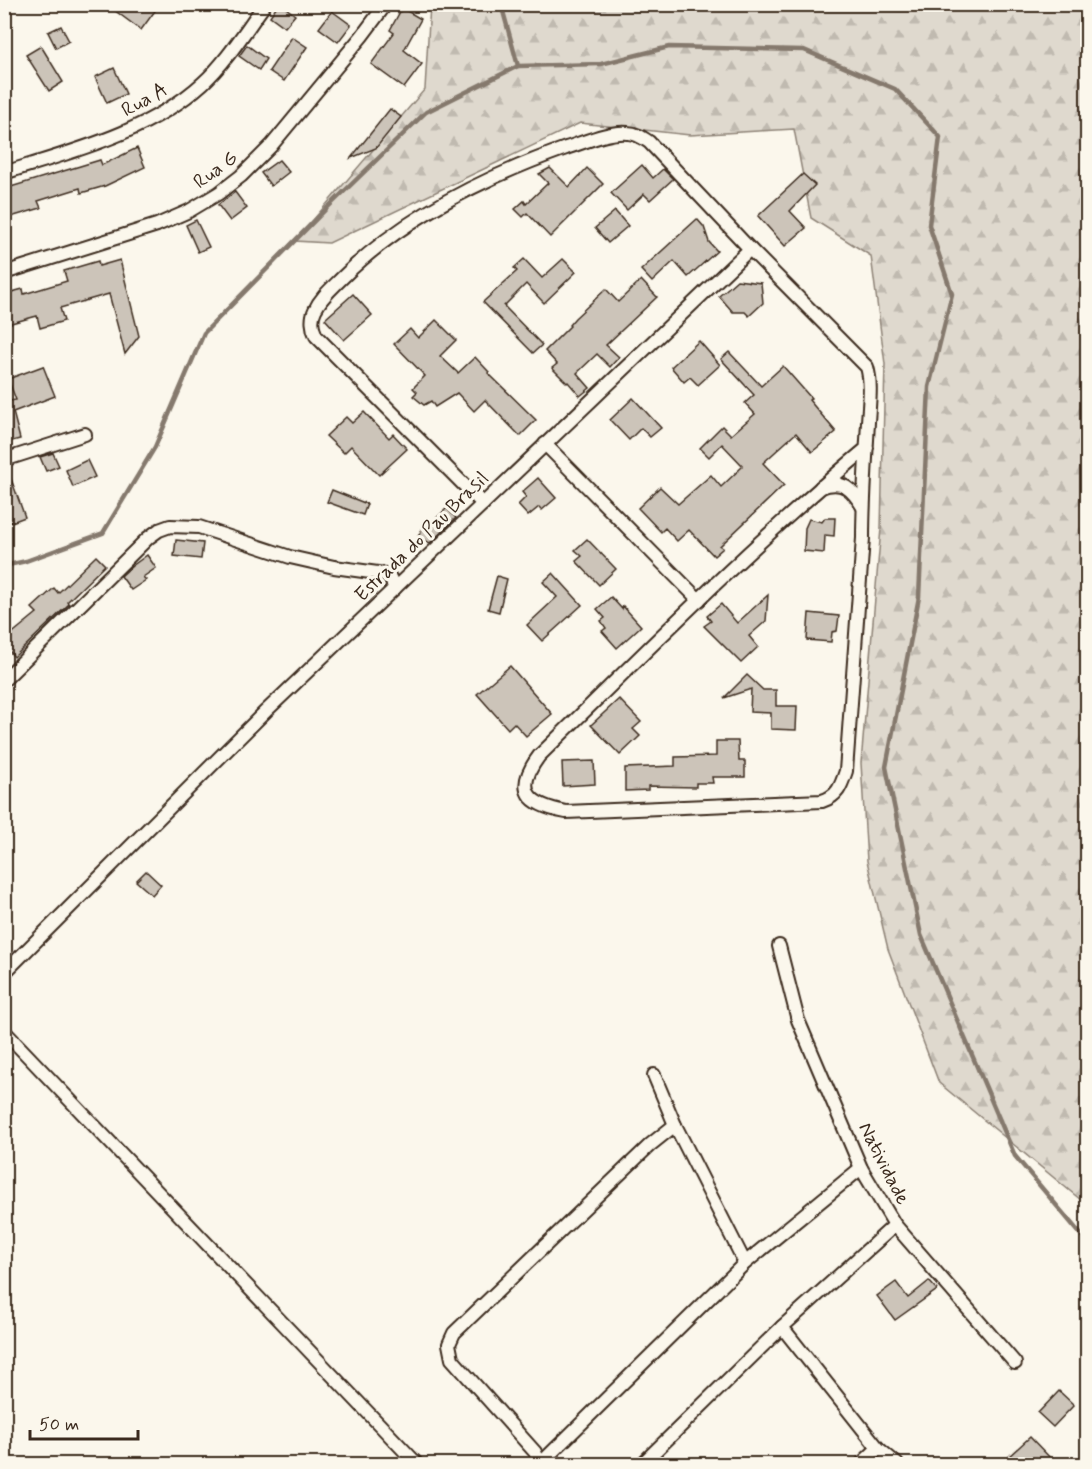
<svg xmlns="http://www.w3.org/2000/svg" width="1092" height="1469" viewBox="0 0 1092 1469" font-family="Mynerve,sans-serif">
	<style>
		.forest { fill: url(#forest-firs); stroke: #8d8276; stroke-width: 1.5 }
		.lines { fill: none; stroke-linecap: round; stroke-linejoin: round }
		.stream { stroke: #85796d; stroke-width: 4.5 }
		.building { fill: #ccc4b9; stroke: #3b2a1e; stroke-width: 1.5 }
		.minor-casing { stroke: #3b2a1e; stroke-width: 16 }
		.minor { stroke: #fbf7ec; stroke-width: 12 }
		.labels { text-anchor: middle; stroke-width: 6; stroke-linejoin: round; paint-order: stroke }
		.street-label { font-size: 20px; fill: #3b2a1e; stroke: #fbf7ec }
	</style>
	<defs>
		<pattern id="forest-firs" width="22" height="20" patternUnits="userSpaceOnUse" patternTransform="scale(1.5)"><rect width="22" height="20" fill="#dfd9ce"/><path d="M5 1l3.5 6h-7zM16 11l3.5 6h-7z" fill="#c0bab0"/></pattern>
	</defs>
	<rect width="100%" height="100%" fill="#fbf7ec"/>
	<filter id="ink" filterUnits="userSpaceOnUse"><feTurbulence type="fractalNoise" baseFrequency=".0167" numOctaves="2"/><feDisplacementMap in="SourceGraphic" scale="12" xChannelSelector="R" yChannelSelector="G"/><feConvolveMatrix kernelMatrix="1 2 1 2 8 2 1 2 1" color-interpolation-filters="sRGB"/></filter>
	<g filter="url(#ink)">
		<path class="forest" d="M 866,4 C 883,10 916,17 930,4 L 1087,5 L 1087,1205 L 939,1083 L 888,949 L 867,861 L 861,763 L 881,528 L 885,364 L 871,256 L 811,218 L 794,129 L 690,135 L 580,123 L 329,243 L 295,241 L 425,89 L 430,5 Z"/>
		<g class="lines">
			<g class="stream">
				<path d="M 501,4 L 518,66"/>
				<path d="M 4,566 L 26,561 L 103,533 L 155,447 L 204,333 L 325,210 L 426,112 L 518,66 L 601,64 L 669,47 L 804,50 L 895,89 L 940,137 L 929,225 L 952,294 L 929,387 L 919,597 L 886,767 L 921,935 L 1015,1156 L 1088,1243"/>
			</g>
		</g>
		<g class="building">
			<path d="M 106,4 L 160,4 L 141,30 Z"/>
			<path d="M 278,4 L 281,4 L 295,15 L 285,27 L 270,16 Z"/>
			<path d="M 402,8 L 421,19 L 404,50 L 422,64 L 404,88 L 371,64 L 394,33 L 390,30 Z"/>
			<path d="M 332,11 L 351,25 L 338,42 L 319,28 Z"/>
			<path d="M 61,26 L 69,41 L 56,48 L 48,32 Z"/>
			<path d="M 292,37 L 307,47 L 284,81 L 269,71 Z"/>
			<path d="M 247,45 L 266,59 L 259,70 L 239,56 Z"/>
			<path d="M 41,46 L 63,82 L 49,91 L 26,55 Z"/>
			<path d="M 114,68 L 126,94 L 107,103 L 95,77 Z"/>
			<path d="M 390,109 L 401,117 L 376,148 L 351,158 Z"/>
			<path d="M 137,148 L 145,167 L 105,186 L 81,193 L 80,188 L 38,201 L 41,208 L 4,219 L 4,189 L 100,160 L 102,165 Z"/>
			<path d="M 279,160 L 289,172 L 271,186 L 261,173 Z"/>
			<path d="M 642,165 L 653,178 L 663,169 L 673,179 L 650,200 L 644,194 L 627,210 L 611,193 Z"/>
			<path d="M 550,168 L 569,187 L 587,168 L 603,184 L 550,237 L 527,213 L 523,217 L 515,209 L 524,201 L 526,204 L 548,183 L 539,174 Z"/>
			<path d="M 803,174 L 815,185 L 790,211 L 806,228 L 785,246 L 758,216 Z"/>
			<path d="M 235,192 L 247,208 L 230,221 L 218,205 Z"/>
			<path d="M 615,211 L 628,226 L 608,243 L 595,228 Z"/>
			<path d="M 697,219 L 704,227 L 709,242 L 717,251 L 688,277 L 674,261 L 652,282 L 641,270 Z"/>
			<path d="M 196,220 L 209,247 L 198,252 L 186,225 Z"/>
			<path d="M 524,259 L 542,278 L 563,259 L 576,272 L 544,303 L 526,284 L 504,306 L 542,345 L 533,353 L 483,302 L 517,271 L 514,268 Z"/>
			<path d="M 120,260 L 139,336 L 125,354 L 109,294 L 60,308 L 64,321 L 40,328 L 37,316 L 4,325 L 4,294 L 23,289 L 24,294 L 67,281 L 64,271 L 98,261 L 99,266 Z"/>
			<path d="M 641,280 L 657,297 L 606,345 L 619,357 L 610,367 L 597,354 L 577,373 L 590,388 L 580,396 L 568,382 L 567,383 L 552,368 L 557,364 L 545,351 L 570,326 L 569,325 L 575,318 L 606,289 L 618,302 Z"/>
			<path d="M 737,280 L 761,283 L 763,303 L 749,316 L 745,312 L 733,312 L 719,296 Z"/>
			<path d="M 353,294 L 372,315 L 344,340 L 325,319 Z"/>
			<path d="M 436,320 L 456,340 L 440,356 L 458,373 L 475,357 L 489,372 L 488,373 L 536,420 L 520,436 L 485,400 L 474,411 L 457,393 L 435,407 L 431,401 L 424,405 L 413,396 L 417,392 L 413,388 L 425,376 L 394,344 L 410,329 L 418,338 Z"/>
			<path d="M 699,341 L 720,365 L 698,385 L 690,377 L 684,382 L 671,367 Z"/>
			<path d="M 729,352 L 761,386 L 783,366 L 811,398 L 809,400 L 836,432 L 812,452 L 796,433 L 763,463 L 784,485 L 720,546 L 723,548 L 714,556 L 689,530 L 677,541 L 665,528 L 661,532 L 638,508 L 660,487 L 678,504 L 711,475 L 721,487 L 743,466 L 722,444 L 709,457 L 700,448 L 722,426 L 731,435 L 755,414 L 745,403 L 754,395 L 721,359 Z"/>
			<path d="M 43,366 L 55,396 L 13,412 L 20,439 L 4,443 L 4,396 L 8,395 L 10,401 L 16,400 L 8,379 Z"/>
			<path d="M 633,398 L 661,428 L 650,437 L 641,428 L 629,440 L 610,420 Z"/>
			<path d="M 364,412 L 389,438 L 393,434 L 407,449 L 379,475 L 351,446 L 344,453 L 326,436 L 346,417 L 352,423 Z"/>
			<path d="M 53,453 L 59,466 L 46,471 L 40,457 Z"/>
			<path d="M 87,460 L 95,477 L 73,487 L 66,470 Z"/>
			<path d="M 4,468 L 7,468 L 25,517 L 4,525 Z"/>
			<path d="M 538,478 L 556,498 L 542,510 L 539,507 L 528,516 L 518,505 L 526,497 L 522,492 Z"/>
			<path d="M 332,490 L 367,504 L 363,515 L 327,502 Z"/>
			<path d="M 447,508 L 456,518 L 430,543 L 418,537 L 423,527 L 426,528 Z"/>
			<path d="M 825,518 L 835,518 L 834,536 L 825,535 L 824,553 L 804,551 L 805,528 L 809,519 L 822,522 Z"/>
			<path d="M 587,539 L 616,569 L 599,585 L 576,561 L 582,556 L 575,550 Z"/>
			<path d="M 176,540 L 203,543 L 201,559 L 174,556 Z"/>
			<path d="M 147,555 L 156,568 L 143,577 L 146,580 L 131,590 L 121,576 L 132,566 Z"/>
			<path d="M 96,556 L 105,565 L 67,602 L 69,604 L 14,657 L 4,645 L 4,640 L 37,613 L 32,608 L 54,588 L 58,593 Z"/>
			<path d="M 553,573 L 582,605 L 542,641 L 527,625 L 557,597 L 543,582 Z"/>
			<path d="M 497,576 L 507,579 L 499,612 L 488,609 Z"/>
			<path d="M 768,595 L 766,621 L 749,636 L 758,647 L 741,663 L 704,626 L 711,621 L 707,616 L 721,604 L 737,623 Z"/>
			<path d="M 611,597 L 622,609 L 623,606 L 641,626 L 617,648 L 602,631 L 606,628 L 601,621 L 605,618 L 597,609 Z"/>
			<path d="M 809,613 L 839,616 L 837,631 L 832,632 L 831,642 L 807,640 Z"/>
			<path d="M 510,666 L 552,714 L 526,736 L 514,723 L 508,729 L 477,694 Z"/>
			<path d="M 747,675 L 763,690 L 776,690 L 776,706 L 797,706 L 796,730 L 771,729 L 771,713 L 750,712 L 751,689 L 724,698 Z"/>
			<path d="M 619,699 L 641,722 L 633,729 L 640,736 L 620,755 L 591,725 Z"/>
			<path d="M 716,741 L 738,741 L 739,761 L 745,761 L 745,777 L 712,777 L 713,783 L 696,783 L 696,787 L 648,786 L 648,790 L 625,791 L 625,768 L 675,766 L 675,757 L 716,756 Z"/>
			<path d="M 594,761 L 595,784 L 563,786 L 562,762 Z"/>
			<path d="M 146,871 L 161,885 L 152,895 L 136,881 Z"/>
			<path d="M 929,1281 L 937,1290 L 895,1320 L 877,1296 L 896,1282 L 908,1298 Z"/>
			<path d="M 1059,1391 L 1074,1405 L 1053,1427 L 1038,1413 Z"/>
			<path d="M 1030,1437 L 1056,1464 L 1014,1464 L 1007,1458 Z"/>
		</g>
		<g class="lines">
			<defs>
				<g id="minor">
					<path d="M 4,173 C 73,151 148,133 203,83 C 227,61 245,31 265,4"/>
					<path d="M 4,273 L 157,225 L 189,211 L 219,193 L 241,176 L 271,146 L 362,36 L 386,4"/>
					<path d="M 545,444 L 699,600"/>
					<path d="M 4,460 L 85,434"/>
					<path d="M 821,487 C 843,479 852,489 863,507"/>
					<path d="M 483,504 L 316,336 C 312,328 311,318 315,310 C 321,297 332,288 342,278 C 403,217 485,177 566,148 C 585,142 609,131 628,133 C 636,133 643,138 649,142 L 750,249"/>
					<path d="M 4,680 L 148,538 L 159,530 L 170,526 L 199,527 L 290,557 L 334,567 L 385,574 L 389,576 L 395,588"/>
					<path d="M 779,946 L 798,1020 L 861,1168 L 895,1225 L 1015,1363"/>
					<path d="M 4,973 L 266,711 L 750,249 L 867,367 C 872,384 869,404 868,422 C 866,461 863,499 863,538 L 846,771 C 841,786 838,796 822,801 L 566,812 C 529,805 513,791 539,756 C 646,651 752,544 867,448"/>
					<path d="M 4,1031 L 417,1464"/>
					<path d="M 654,1075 L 675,1125 L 745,1263"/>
					<path d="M 782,1327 L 878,1448 L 897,1464"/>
					<path d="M 541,1463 L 745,1263 L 861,1168"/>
					<path d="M 540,1464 L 535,1452 L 452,1359 L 449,1344 L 454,1333 L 650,1145 L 675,1125"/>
					<path d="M 642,1464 L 782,1327 L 895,1225"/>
					<path d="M 861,1464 L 878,1448"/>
				</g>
			</defs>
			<use href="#minor" class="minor-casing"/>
			<use href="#minor" class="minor"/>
		</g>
	</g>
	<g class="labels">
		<g class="street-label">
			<text transform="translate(144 99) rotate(-29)" y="7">Rua A</text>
			<text transform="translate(215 169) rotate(-37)" y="7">Rua G</text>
			<text transform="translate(421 536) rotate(-44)" y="7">Estrada do Pau Brasil</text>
			<text transform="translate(885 1163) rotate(63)" y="7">Natividade</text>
		</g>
	</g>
	<rect width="1092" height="1469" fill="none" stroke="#fbf7ec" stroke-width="24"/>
	<rect x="12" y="12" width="1068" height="1445" fill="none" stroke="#3b2a1e" stroke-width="2" filter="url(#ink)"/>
	<path d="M30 1430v9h108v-9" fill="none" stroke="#3b2a1e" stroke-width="3"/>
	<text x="39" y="1430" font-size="18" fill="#3b2a1e" stroke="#fbf7ec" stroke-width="4.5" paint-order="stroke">50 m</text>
</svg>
